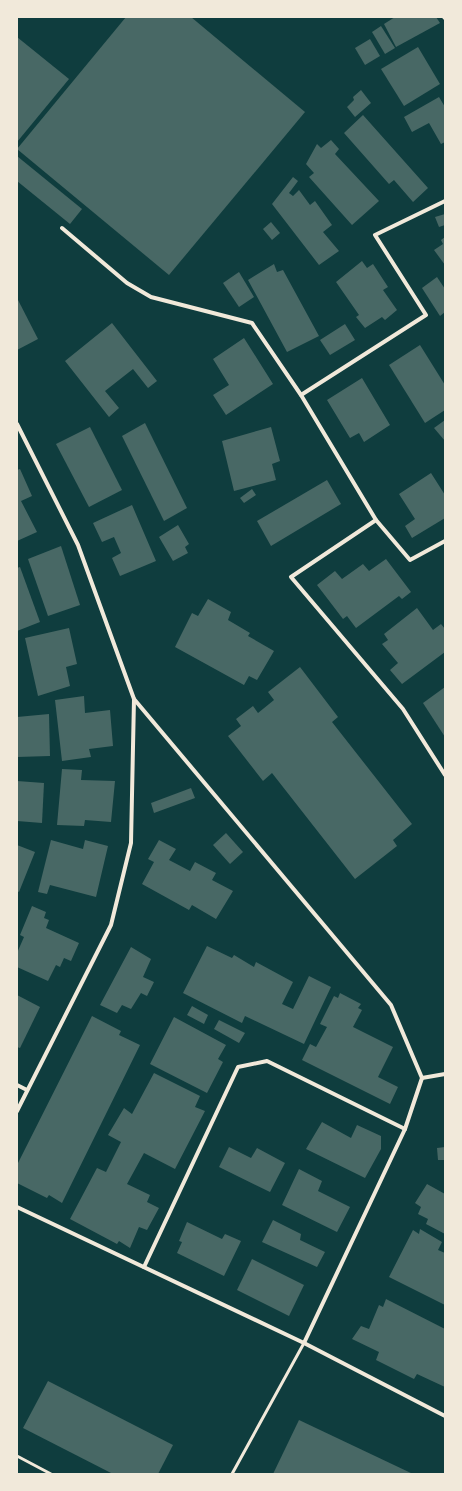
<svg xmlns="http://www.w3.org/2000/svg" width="462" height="1491" viewBox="0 0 462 1491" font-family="'Source Sans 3',sans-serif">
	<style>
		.building { fill: #486865 }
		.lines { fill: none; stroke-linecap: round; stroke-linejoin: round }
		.service { stroke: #f1e9da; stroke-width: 3 }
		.minor { stroke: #f1e9da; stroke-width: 4 }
	</style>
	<rect width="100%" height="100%" fill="#0f3d3e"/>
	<g class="building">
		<path d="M 126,17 L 191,17 L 305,112 L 169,275 L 17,149 Z"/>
		<path d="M 395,17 L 436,17 L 440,23 L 396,47 L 384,24 Z"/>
		<path d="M 381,26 L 395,48 L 385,54 L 372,32 Z"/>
		<path d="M 17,37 L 69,79 L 17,142 Z"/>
		<path d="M 370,39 L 380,56 L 365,65 L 355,48 Z"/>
		<path d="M 418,47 L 440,84 L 404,106 L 381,69 Z"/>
		<path d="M 361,90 L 371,103 L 355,117 L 347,107 L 354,100 L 353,97 Z"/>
		<path d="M 439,97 L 445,107 L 445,142 L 441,144 L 429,123 L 412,132 L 404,117 Z"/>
		<path d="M 363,115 L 428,188 L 413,202 L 394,180 L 389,184 L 344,133 Z"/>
		<path d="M 331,140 L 339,149 L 335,154 L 379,201 L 352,225 L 309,177 L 314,173 L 306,164 L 317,144 L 321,148 Z"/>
		<path d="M 17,156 L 82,209 L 70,224 L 17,181 Z"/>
		<path d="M 293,177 L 298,181 L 289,193 L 293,196 L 299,190 L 310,205 L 315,201 L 332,225 L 323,232 L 339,251 L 319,265 L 272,204 Z"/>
		<path d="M 445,214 L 445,225 L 439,227 L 435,217 Z"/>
		<path d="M 271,222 L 280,233 L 272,240 L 263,229 Z"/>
		<path d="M 445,237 L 445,265 L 434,250 L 443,244 L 441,240 Z"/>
		<path d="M 362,261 L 367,268 L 373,264 L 388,287 L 383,290 L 397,310 L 385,320 L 382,317 L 365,328 L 356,317 L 359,315 L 336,282 Z"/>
		<path d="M 274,264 L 277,272 L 283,270 L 319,336 L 287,352 L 248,280 Z"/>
		<path d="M 239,272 L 254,297 L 239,307 L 223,283 Z"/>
		<path d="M 437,277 L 445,289 L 445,312 L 440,316 L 422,288 Z"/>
		<path d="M 17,298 L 38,339 L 17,350 Z"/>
		<path d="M 112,323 L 157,381 L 148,388 L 133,369 L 105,391 L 119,408 L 109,417 L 65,361 Z"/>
		<path d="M 345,324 L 355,340 L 330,355 L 320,340 Z"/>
		<path d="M 244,338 L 273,384 L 226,415 L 213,395 L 229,385 L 213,359 Z"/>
		<path d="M 420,345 L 445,385 L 445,410 L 425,423 L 389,365 Z"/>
		<path d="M 362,378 L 390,425 L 364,442 L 359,433 L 350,438 L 327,400 Z"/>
		<path d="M 445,420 L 445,441 L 434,428 Z"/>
		<path d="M 145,423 L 187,508 L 164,521 L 122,436 Z"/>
		<path d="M 90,427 L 122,490 L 89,507 L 56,444 Z"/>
		<path d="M 271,427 L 280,461 L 272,464 L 276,480 L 234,491 L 222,441 Z"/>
		<path d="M 20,469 L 32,496 L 21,501 L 37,532 L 17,541 L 17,470 Z"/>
		<path d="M 431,473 L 445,495 L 445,518 L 412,538 L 405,526 L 415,519 L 399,494 Z"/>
		<path d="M 327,480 L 341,504 L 271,546 L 257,521 Z"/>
		<path d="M 252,489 L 256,495 L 244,503 L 240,498 Z"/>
		<path d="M 132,505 L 156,561 L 120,576 L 112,558 L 121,553 L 114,537 L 102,542 L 93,523 Z"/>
		<path d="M 178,525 L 189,544 L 185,547 L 188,553 L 173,561 L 159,537 Z"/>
		<path d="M 61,546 L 80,605 L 48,616 L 28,559 Z"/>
		<path d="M 386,559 L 411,592 L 402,599 L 399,596 L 356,628 L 347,616 L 343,619 L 317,585 L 335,571 L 342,579 L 363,564 L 369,571 Z"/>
		<path d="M 20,567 L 40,622 L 17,631 L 17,568 Z"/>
		<path d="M 208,599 L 231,612 L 228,620 L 250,633 L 248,636 L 274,651 L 257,680 L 249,676 L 244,685 L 175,647 L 192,613 L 198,616 Z"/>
		<path d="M 417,608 L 433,630 L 441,624 L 445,629 L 445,652 L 402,684 L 390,670 L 398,663 L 382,644 L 388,640 L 384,634 Z"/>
		<path d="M 69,628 L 77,664 L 66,667 L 70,686 L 38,696 L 25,638 Z"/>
		<path d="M 300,667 L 338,717 L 332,722 L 412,824 L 393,840 L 397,846 L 355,879 L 272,773 L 263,781 L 228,736 L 241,726 L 236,719 L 253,706 L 258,713 L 274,700 L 268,692 Z"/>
		<path d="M 445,687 L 445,737 L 423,703 Z"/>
		<path d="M 84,696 L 85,713 L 110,710 L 113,746 L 89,749 L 91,757 L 62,761 L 55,700 Z"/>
		<path d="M 49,714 L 50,756 L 17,757 L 17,717 Z"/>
		<path d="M 62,769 L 82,770 L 81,780 L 115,781 L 111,822 L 85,820 L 84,826 L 57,825 Z"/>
		<path d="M 17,781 L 44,783 L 42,823 L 17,821 Z"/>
		<path d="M 191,788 L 195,798 L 154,813 L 151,803 Z"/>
		<path d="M 226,833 L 243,852 L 230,864 L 213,845 Z"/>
		<path d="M 51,840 L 83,849 L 85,840 L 108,846 L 96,897 L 50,885 L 47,894 L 38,892 Z"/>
		<path d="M 159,840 L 176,849 L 169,860 L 190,871 L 195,862 L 216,873 L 212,880 L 233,891 L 216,919 L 192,905 L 189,910 L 142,884 L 154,862 L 148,859 Z"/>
		<path d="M 17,845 L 35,852 L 19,892 L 17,891 Z"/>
		<path d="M 32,906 L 46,912 L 44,918 L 49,920 L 46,928 L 79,943 L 71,961 L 64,958 L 60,967 L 56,965 L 48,981 L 17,967 L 17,953 L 24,937 L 20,935 Z"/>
		<path d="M 207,946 L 232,958 L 234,955 L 254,967 L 256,962 L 293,982 L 282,1004 L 293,1009 L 309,976 L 331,987 L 304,1044 L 245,1016 L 242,1023 L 183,993 Z"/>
		<path d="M 131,947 L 151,959 L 143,977 L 154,982 L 147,996 L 141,993 L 131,1009 L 122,1005 L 117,1013 L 100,1005 Z"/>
		<path d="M 340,993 L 361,1004 L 358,1008 L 362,1010 L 353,1027 L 393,1047 L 378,1077 L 398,1087 L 390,1104 L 302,1060 L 310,1044 L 316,1047 L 327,1027 L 320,1024 L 334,996 L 338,998 Z"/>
		<path d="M 17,995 L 40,1007 L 20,1048 L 17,1047 Z"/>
		<path d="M 192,1006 L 208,1015 L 204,1024 L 187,1015 Z"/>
		<path d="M 92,1016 L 121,1031 L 119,1035 L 140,1045 L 62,1203 L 49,1195 L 47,1198 L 17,1183 L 17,1165 Z"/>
		<path d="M 174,1017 L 226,1045 L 218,1059 L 223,1062 L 207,1093 L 150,1064 Z"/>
		<path d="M 219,1020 L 245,1033 L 239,1043 L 214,1029 Z"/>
		<path d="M 154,1073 L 200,1096 L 195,1107 L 205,1111 L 175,1169 L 144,1153 L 127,1184 L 150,1195 L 147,1202 L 159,1208 L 147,1230 L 139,1227 L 130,1248 L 119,1241 L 117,1244 L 70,1219 L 97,1168 L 106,1172 L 121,1142 L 108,1135 L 124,1108 L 132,1114 Z"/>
		<path d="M 322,1122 L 351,1138 L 357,1125 L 381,1136 L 381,1149 L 365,1178 L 306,1149 Z"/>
		<path d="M 229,1147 L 251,1158 L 257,1148 L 285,1163 L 270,1192 L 219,1167 Z"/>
		<path d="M 445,1147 L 445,1160 L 438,1160 L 437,1148 Z"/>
		<path d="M 299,1169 L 322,1181 L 318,1191 L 350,1207 L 337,1232 L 282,1205 Z"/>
		<path d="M 427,1184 L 445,1194 L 445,1234 L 426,1224 L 428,1219 L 418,1214 L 421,1207 L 415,1203 Z"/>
		<path d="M 273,1220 L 301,1234 L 300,1240 L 325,1252 L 317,1267 L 262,1242 Z"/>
		<path d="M 187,1222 L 222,1239 L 225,1234 L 241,1241 L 224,1276 L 177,1253 L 182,1242 L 179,1241 Z"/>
		<path d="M 420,1229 L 442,1242 L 438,1250 L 445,1253 L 445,1305 L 389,1277 L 413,1230 L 419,1234 Z"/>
		<path d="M 252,1259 L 304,1285 L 289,1316 L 237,1290 Z"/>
		<path d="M 386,1299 L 445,1329 L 445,1387 L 417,1374 L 414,1379 L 376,1360 L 379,1352 L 352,1339 L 361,1326 L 369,1329 L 379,1305 L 383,1307 Z"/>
		<path d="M 48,1381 L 173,1445 L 158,1474 L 113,1474 L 23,1428 Z"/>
		<path d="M 299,1420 L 413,1474 L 273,1474 Z"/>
	</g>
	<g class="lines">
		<g class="service">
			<path d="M 17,1456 L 51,1474"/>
			<path d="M 232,1474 L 304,1343"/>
		</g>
		<g class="minor">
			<path d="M 444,17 L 445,18"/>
			<path d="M 62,228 L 127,283 L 151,297 L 252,323 L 301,395 L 376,520 L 410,560 L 445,541"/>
			<path d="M 301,395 L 426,315 L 375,235 L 445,201"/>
			<path d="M 17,424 L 78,545 L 134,699 L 391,1005 L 422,1078 L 405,1129 L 304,1343"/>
			<path d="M 376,520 L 291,577 L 403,709 L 445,775"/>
			<path d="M 422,1078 L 445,1074"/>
			<path d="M 17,1085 L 27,1090"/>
			<path d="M 17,1111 L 111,925 L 131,843 L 134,699"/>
			<path d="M 17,1207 L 304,1343 L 445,1416"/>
			<path d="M 144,1267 L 238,1067 L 267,1061 L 405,1129"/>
		</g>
	</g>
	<rect width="462" height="1491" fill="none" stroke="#f1e9da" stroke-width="36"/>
</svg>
